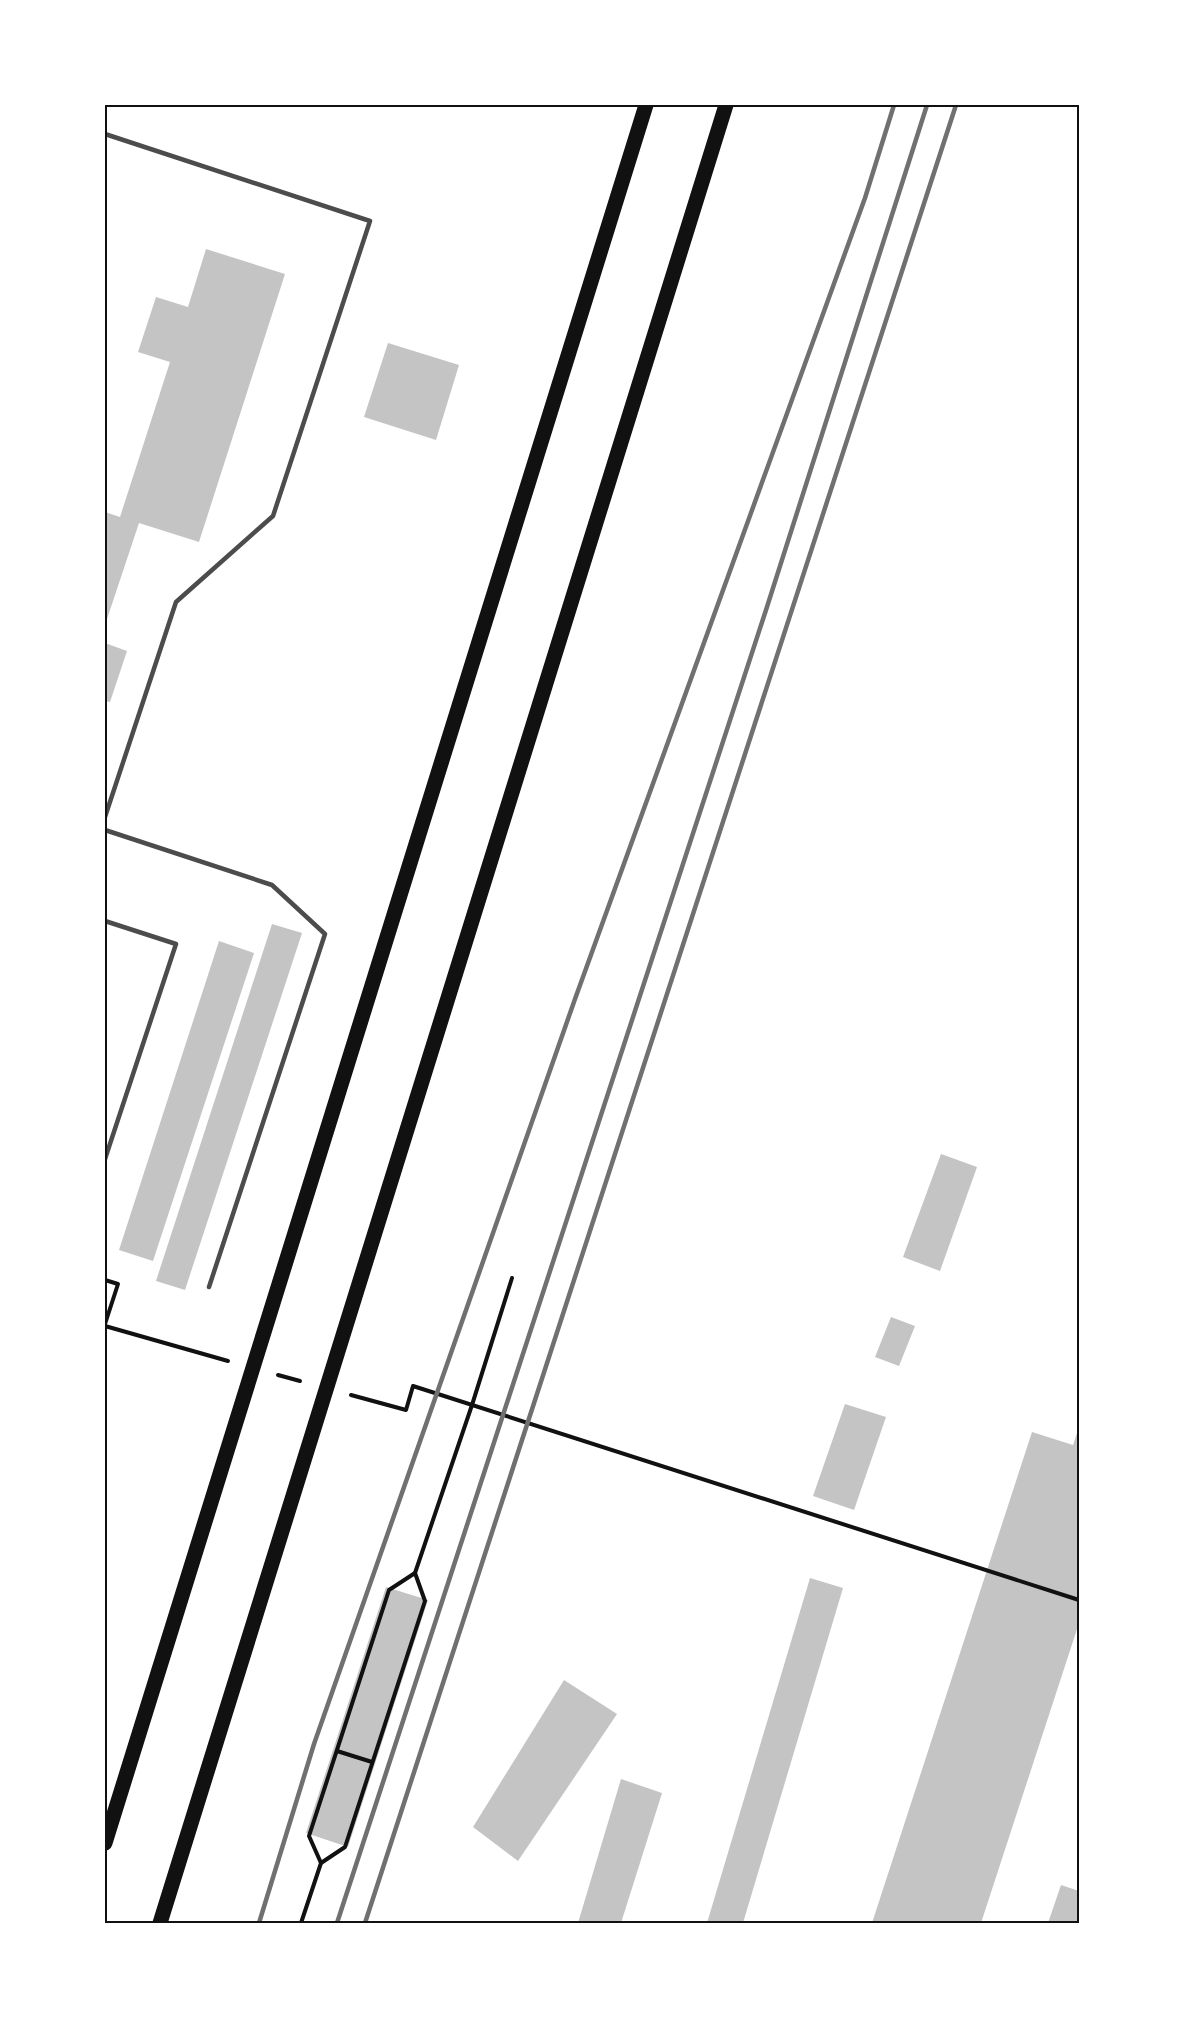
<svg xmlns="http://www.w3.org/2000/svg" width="1184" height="2028" viewBox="0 0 1184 2028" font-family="'Source Serif 4',serif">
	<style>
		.building { fill: #c4c4c4 }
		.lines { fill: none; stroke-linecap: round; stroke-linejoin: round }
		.path { stroke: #111; stroke-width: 4 }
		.service { stroke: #4c4c4c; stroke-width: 4.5 }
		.primary { stroke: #111; stroke-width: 15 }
		.rail { stroke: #707070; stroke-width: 4.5 }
		.neatline { fill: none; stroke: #111; stroke-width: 2 }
	</style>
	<rect width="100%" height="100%" fill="#fff"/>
	<g class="building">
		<path d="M 206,249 L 285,274 L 199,542 L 139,523 L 105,625 L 105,512 L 120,517 L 170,362 L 138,352 L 156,297 L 188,307 Z"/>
		<path d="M 388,343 L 459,365 L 436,440 L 364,417 Z"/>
		<path d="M 105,643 L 127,651 L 110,702 L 105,701 Z"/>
		<path d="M 272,924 L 302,933 L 185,1290 L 156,1281 Z"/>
		<path d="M 219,941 L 254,953 L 153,1261 L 119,1250 Z"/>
		<path d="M 941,1154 L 977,1167 L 940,1271 L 903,1257 Z"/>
		<path d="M 891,1317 L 915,1326 L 899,1366 L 875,1357 Z"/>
		<path d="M 845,1404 L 886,1417 L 854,1510 L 813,1496 Z"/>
		<path d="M 1079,1427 L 1079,1623 L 981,1923 L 872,1923 L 1032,1432 L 1073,1445 Z"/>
		<path d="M 810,1578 L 843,1588 L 743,1923 L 707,1923 Z"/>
		<path d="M 386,1587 L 428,1600 L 348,1847 L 306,1833 Z"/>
		<path d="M 564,1680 L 617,1714 L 518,1861 L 473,1827 Z"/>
		<path d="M 621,1779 L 662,1793 L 621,1923 L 578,1923 Z"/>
		<path d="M 1061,1885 L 1079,1891 L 1079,1923 L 1048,1923 Z"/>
	</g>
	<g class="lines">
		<g class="path">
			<path d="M 105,1280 L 118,1284 L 105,1324"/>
			<path d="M 105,1326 L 228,1361"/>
			<path d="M 278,1375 L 300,1381"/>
			<path d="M 351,1395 L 406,1410 L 413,1386 L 1079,1600"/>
			<path d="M 337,1751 L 372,1762"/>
			<path d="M 321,1863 L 309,1836 L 389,1590 L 415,1573"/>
			<path d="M 301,1923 L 321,1863 L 345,1847 L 425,1601 L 415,1573 L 472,1405 L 512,1278"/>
		</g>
		<g class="service">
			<path d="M 105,134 L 370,221 L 273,516 L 176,602 L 105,817"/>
			<path d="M 105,830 L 272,885 L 325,934 L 209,1287"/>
			<path d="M 105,921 L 176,944 L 105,1159"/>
		</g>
		<g class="primary">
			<path d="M 105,1843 L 646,105"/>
			<path d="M 160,1923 L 726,105"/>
		</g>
		<g class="rail">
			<path d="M 259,1923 L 314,1744 L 575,999 L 865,198 L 894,105"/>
			<path d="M 337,1923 L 766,610 L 927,105"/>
			<path d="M 365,1923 L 956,105"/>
		</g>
	</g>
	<rect width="1184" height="2028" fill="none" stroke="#ffffff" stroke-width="213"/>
	<rect x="106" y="106" width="972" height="1816" class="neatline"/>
</svg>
